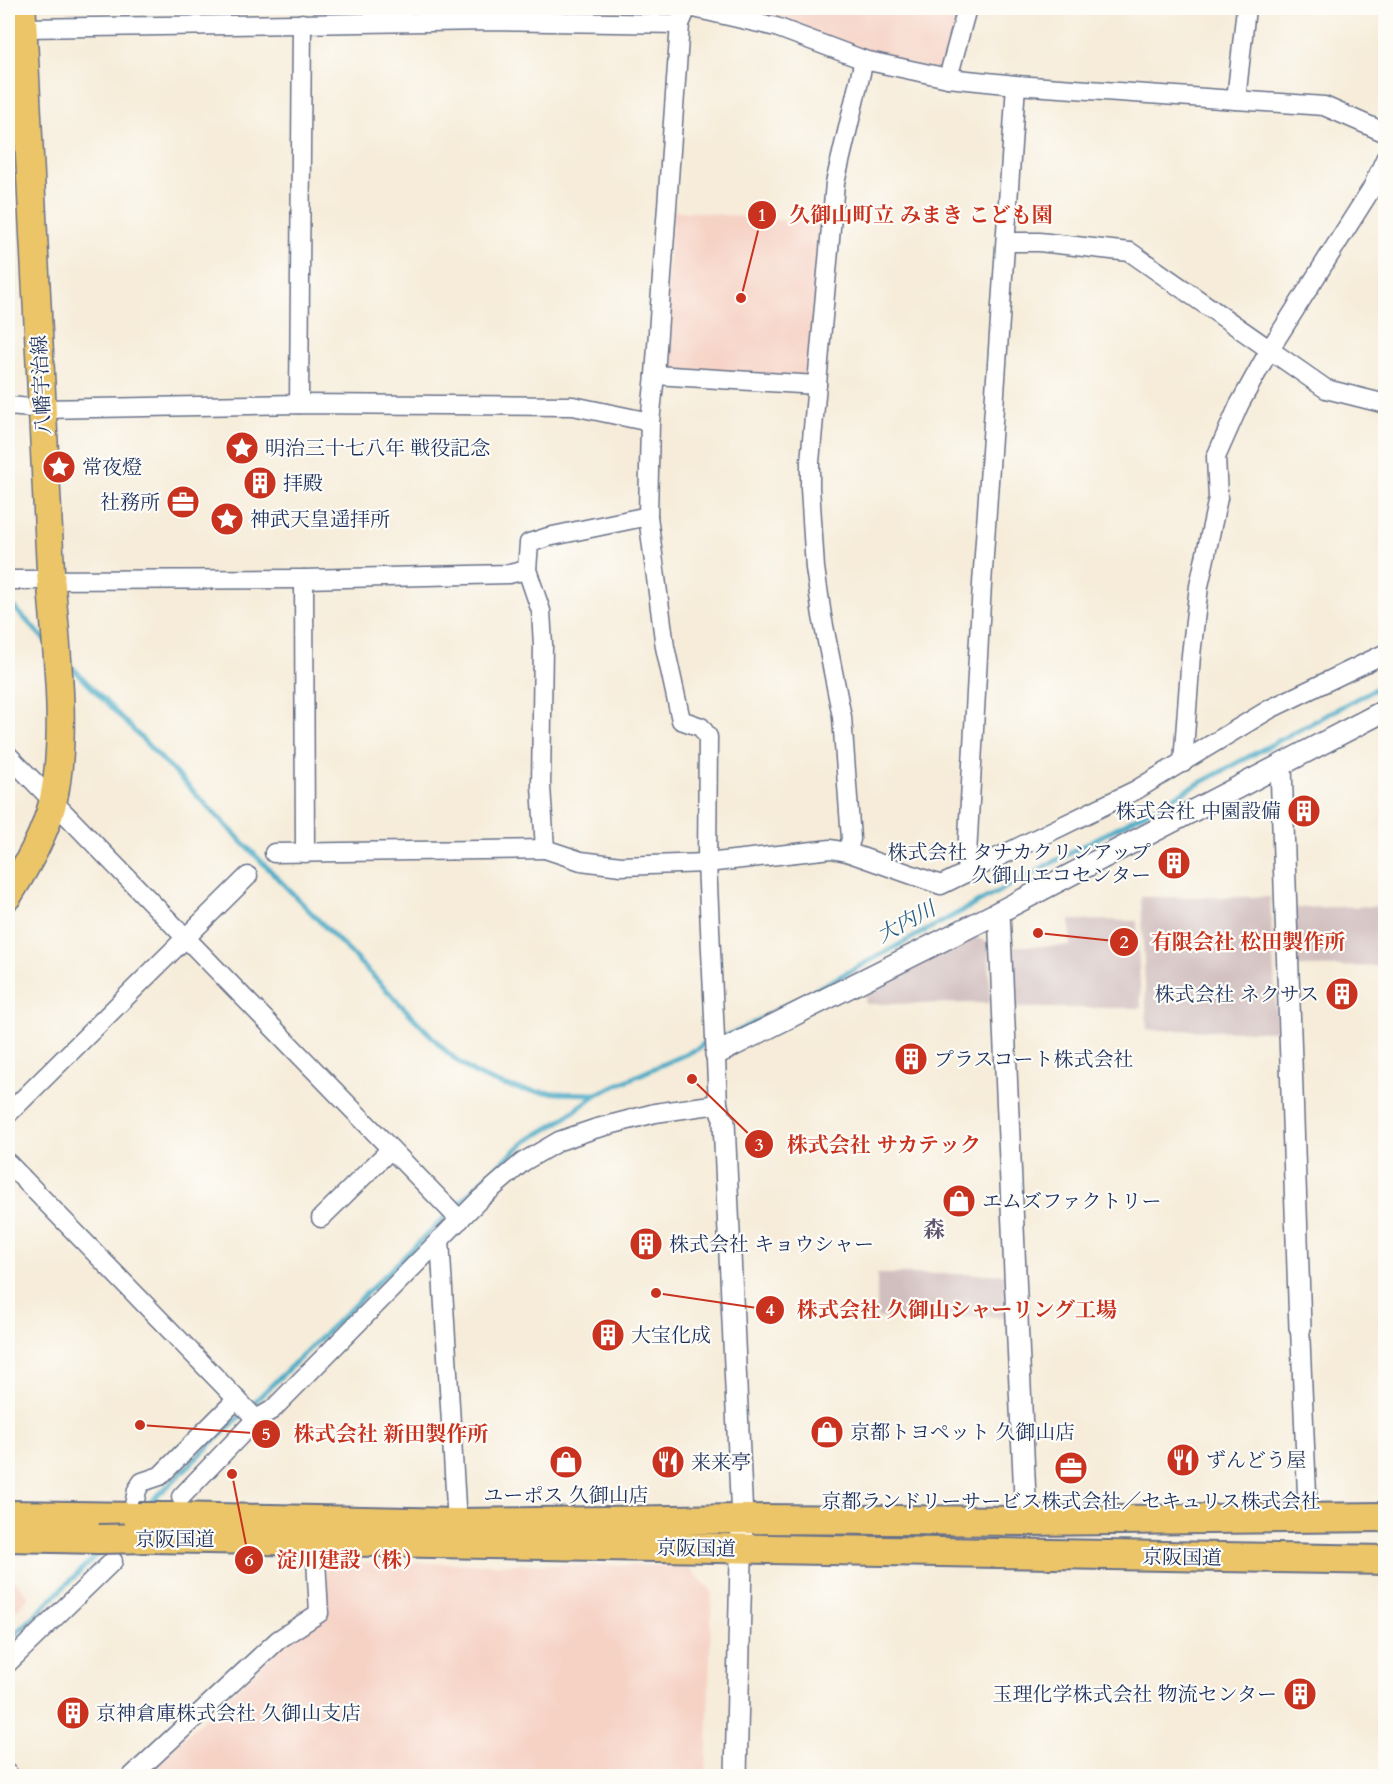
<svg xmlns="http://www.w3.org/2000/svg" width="1393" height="1784" viewBox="0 0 1393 1784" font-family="Cardo,'Noto Serif JP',serif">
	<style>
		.built { fill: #f6d2c5 }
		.industrial { fill: #d1bfbf }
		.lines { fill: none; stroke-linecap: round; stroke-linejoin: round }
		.stream { stroke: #46aac6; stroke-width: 5 }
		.minor-casing { stroke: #687189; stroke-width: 21 }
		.tertiary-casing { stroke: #687189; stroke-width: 24 }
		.primary-casing { stroke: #687189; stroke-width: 30 }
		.trunk-casing { stroke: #687189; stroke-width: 32 }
		.minor { stroke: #fff; stroke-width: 18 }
		.tertiary { stroke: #fff; stroke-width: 21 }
		.primary { stroke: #ecc569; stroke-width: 27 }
		.trunk { stroke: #ecc569; stroke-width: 28 }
		.trunk-bridge-casing { stroke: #687189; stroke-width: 32; stroke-linecap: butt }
		.trunk-bridge { stroke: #ecc569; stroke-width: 28 }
		.labels { text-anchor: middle; stroke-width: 4.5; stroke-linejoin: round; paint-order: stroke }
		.street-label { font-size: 20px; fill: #1b2f5e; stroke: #fdfcf7 }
		.poi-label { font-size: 20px; fill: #1b2f5e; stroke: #fdfcf7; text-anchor: start }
		.water-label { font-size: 21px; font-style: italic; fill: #2c6088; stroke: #fdfcf7 }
		.quarter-label { font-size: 22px; font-weight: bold; fill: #5f5571; stroke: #fdfcf7 }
		.leader { fill: none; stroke: #c8321e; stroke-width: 2 }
		.callout-dot { fill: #c8321e; stroke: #fdfcf7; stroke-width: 2 }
		.mark-label { font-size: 18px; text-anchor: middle; font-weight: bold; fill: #fff }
		.callout-label { font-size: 21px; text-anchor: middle; font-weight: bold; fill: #c8321e; stroke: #fdfcf7; stroke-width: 4.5; stroke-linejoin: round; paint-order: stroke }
	</style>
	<rect width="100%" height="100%" fill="#fdfcf7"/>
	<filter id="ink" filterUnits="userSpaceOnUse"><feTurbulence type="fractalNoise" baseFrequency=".0167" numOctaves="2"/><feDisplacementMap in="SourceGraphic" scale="12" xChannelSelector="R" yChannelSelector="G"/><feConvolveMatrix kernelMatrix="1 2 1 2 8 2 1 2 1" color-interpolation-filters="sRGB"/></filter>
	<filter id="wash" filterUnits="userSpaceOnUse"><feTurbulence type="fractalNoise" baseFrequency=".008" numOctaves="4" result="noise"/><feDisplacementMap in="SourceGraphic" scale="24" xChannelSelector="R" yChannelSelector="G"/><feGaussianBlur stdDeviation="1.35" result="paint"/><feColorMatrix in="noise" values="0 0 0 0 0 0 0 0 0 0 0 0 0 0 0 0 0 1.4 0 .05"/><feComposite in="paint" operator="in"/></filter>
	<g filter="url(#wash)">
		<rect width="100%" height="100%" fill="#f6ecd9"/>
		<g class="built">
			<path d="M 725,8 L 963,8 L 948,64 L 936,70 L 829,42 L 820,34 Z"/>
			<path d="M 673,210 L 822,224 L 810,379 L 660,372 Z"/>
			<path d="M 326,1562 L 687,1566 L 712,1591 L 706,1776 L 143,1776 L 280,1647 L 317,1620 L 327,1618 Z"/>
			<path d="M 8,1572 L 29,1597 L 8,1618 Z"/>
		</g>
		<g class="industrial">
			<path d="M 1141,897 L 1270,897 L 1277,1031 L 1147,1030 Z"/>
			<path d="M 1385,906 L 1385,966 L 1293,967 L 1292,908 Z"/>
			<path d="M 1070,920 L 1137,921 L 1141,1008 L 1011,1008 L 1009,946 L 1070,946 Z"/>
			<path d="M 976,937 L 989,943 L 990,1003 L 865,1004 L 865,988 Z"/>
			<path d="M 877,1274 L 1004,1274 L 1007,1317 L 877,1318 Z"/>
		</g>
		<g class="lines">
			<g class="stream">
				<path d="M 8,601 L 46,641"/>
				<path d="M 67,662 L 446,1051 C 455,1059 465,1068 476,1074 C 517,1095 553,1093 597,1094"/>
				<path d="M 147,1506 L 500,1164 L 525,1142 L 562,1120 L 597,1094 L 699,1048 L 704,1043 L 737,1032 L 1386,683"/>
				<path d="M 8,1641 L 102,1550"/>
			</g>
		</g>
	</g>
	<g filter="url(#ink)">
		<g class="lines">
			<defs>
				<g id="minor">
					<path d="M 687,8 L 680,24 L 655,375 L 650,422 L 648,516 L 665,647 L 681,720 L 701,727 L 708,737 L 707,863 L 718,1104"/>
					<path d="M 694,8 L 776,27 L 864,60 L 948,78 L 1016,85 L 1324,106 L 1386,133"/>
					<path d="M 23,28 L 492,21 L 680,24"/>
					<path d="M 948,78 L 967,8"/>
					<path d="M 1236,100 L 1246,8"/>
					<path d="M 1006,242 L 1039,242 L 1130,252 L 1326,389 L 1386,404"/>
					<path d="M 655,375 L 817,385"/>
					<path d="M 299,404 L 302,23"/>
					<path d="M 8,406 L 43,409 L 299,404 L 573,406 L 650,422"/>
					<path d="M 648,516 L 548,537 L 529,543 L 527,570 L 541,611 L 543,645 L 541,786 L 545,849 L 581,861 L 621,866 L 707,863 L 831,849 L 847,852 L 941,885 L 1136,790 L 1270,709 L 1386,653"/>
					<path d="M 304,579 L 305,853"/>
					<path d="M 8,580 L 304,579 L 509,574 L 527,570"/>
					<path d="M 8,755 L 460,1220"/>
					<path d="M 1183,763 L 1191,655 L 1199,586 L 1218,498 L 1216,457 L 1239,405 L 1270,349 L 1372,188 L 1386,157"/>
					<path d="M 847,852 L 851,839 L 842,717 L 822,616 L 815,568 L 810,488 L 810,462 L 835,183 L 864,60"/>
					<path d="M 274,853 L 545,849"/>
					<path d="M 966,873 L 982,584 L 1016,85"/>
					<path d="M 8,1114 L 248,876"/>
					<path d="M 8,1163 L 256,1419"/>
					<path d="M 321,1218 L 391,1149"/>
					<path d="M 440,1239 L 457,1523"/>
					<path d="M 1300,1328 L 1308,1518"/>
					<path d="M 181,1497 L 256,1419 L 272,1410 L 480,1199 L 523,1162 L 559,1141 L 594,1129 L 655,1113 L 718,1104 L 721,1115"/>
					<path d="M 132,1516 L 137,1490 L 142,1482 L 160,1476 L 237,1399"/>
					<path d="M 8,1663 L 113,1561"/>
					<path d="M 8,1774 L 10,1776"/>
					<path d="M 132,1776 L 278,1640 L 319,1613 L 315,1541"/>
				</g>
				<g id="tertiary">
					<path d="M 1281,766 L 1300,1328"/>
					<path d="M 999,912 L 1026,1521"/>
					<path d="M 716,1054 L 999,912 L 1386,710"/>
					<path d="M 724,1122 L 742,1519 L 736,1776"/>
				</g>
				<path id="primary" d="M 8,896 C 26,867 45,835 53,801 C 68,735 56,647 51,580 L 22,8"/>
				<g id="trunk">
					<path d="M 8,1515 L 137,1517"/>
					<path d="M 172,1517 L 457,1523 L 742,1519 L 1026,1521 L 1386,1517"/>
					<path d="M 8,1537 L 99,1539"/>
					<path d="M 150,1538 L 1386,1560"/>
				</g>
			</defs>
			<use href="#minor" class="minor-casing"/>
			<use href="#tertiary" class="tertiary-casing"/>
			<use href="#primary" class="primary-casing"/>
			<use href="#trunk" class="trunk-casing"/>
			<use href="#minor" class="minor"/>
			<use href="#tertiary" class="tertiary"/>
			<use href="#primary" class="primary"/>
			<use href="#trunk" class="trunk"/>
			<defs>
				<g id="trunk-bridge">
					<path d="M 137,1517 L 172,1517"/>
					<path d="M 99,1539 L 150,1538"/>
				</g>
			</defs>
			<use href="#trunk-bridge" class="trunk-bridge-casing"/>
			<use href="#trunk-bridge" class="trunk-bridge"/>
		</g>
	</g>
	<defs>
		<symbol id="sight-disc" viewBox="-11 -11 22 22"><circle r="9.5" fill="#c8321e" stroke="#fdfcf7"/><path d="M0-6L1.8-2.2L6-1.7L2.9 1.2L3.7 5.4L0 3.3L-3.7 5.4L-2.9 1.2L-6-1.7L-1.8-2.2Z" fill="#fff"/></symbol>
		<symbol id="building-disc" viewBox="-11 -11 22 22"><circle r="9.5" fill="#c8321e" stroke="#fdfcf7"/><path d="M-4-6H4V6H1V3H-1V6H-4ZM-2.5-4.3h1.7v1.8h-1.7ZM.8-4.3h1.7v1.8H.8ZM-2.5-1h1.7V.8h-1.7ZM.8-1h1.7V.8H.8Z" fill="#fff"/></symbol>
		<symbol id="office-disc" viewBox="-11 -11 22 22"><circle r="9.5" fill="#c8321e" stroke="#fdfcf7"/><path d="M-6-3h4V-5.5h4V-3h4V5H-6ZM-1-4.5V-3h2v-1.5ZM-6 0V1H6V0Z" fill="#fff"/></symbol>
		<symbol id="shop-disc" viewBox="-11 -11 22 22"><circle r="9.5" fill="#c8321e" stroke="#fdfcf7"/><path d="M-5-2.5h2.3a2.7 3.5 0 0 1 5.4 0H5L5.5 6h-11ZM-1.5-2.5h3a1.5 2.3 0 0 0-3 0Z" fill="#fff"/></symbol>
		<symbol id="restaurant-disc" viewBox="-11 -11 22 22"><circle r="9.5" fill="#c8321e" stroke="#fdfcf7"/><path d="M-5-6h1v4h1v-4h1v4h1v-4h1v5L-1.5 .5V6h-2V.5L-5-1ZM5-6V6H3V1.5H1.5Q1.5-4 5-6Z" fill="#fff"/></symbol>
	</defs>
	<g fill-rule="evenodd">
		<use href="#sight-disc" x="223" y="429" width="38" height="38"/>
		<use href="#sight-disc" x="40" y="448" width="38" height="38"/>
		<use href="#building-disc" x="241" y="464" width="38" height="38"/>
		<use href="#office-disc" x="164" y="483" width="38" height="38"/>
		<use href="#sight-disc" x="208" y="500" width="38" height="38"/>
		<use href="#building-disc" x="1285" y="792" width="38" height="38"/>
		<use href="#building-disc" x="1155" y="844" width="38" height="38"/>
		<use href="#building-disc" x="1323" y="975" width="38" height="38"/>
		<use href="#building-disc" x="892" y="1040" width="38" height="38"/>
		<use href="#shop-disc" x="940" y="1182" width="38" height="38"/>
		<use href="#building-disc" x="627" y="1225" width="38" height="38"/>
		<use href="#building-disc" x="589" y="1316" width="38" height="38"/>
		<use href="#shop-disc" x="808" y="1413" width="38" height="38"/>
		<use href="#restaurant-disc" x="1164" y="1441" width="38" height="38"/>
		<use href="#shop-disc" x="547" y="1443" width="38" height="38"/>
		<use href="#restaurant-disc" x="649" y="1443" width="38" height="38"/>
		<use href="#office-disc" x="1052" y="1449" width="38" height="38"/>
		<use href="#building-disc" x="1281" y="1675" width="38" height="38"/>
		<use href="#building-disc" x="54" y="1694" width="38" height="38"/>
	</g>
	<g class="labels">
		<g class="street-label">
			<text transform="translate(41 385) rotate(-93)" y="7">八幡宇治線</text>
			<text x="175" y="1546">京阪国道</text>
			<text transform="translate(696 1548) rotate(1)" y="7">京阪国道</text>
			<text transform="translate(1182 1557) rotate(1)" y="7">京阪国道</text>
		</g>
		<g class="poi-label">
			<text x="265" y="455">明治三十七八年 戦役記念</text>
			<text x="82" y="474">常夜燈</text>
			<text x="283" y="490">拝殿</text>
			<text x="160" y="509" text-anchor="end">社務所</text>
			<text x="250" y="526">神武天皇遥拝所</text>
			<text x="1281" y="818" text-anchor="end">株式会社 中園設備</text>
			<text x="1151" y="859" text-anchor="end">株式会社 タナカクリンアップ<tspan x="1151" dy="23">久御山エコセンター</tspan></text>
			<text x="1319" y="1001" text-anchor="end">株式会社 ネクサス</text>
			<text x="934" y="1066">プラスコート株式会社</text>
			<text x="982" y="1208">エムズファクトリー</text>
			<text x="669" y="1251">株式会社 キョウシャー</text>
			<text x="631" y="1342">大宝化成</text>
			<text x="850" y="1439">京都トヨペット 久御山店</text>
			<text x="1206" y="1467">ずんどう屋</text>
			<text x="691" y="1469">来来亭</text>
			<text x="566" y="1502" text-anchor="middle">ユーポス 久御山店</text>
			<text x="1071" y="1508" text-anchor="middle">京都ランドリーサービス株式会社／セキュリス株式会社</text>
			<text x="1277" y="1701" text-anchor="end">玉理化学株式会社 物流センター</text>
			<text x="96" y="1720">京神倉庫株式会社 久御山支店</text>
		</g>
		<g class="water-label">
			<text transform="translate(906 922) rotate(-28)" y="7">大内川</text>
		</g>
		<g class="quarter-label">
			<text x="934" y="1237">森</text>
		</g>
	</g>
	<path class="leader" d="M741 298L762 215M1038 933L1124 942M692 1079L759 1144M656 1293L770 1310M140 1425L266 1434M232 1474L249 1560"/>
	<g class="callout-dot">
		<circle cx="741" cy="298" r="6"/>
		<circle cx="1038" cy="933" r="6"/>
		<circle cx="692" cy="1079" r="6"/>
		<circle cx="656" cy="1293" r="6"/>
		<circle cx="140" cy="1425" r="6"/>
		<circle cx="232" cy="1474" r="6"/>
		<circle cx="762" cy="215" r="15"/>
		<circle cx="1124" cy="942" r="15"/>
		<circle cx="759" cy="1144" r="15"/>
		<circle cx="770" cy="1310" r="15"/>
		<circle cx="266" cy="1434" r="15"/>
		<circle cx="249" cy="1560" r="15"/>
	</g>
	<g class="mark-label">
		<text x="762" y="221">1</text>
		<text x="1124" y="948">2</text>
		<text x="759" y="1151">3</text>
		<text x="770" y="1316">4</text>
		<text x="266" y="1440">5</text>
		<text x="249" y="1566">6</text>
	</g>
	<g class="callout-label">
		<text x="921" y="222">久御山町立 みまき こども園</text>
		<text x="1248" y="949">有限会社 松田製作所</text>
		<text x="884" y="1152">株式会社 サカテック</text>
		<text x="957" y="1317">株式会社 久御山シャーリング工場</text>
		<text x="391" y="1441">株式会社 新田製作所</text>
		<text x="350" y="1567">淀川建設（株）</text>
	</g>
	<rect width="1393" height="1784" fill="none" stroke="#fdfcf7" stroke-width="30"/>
</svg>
